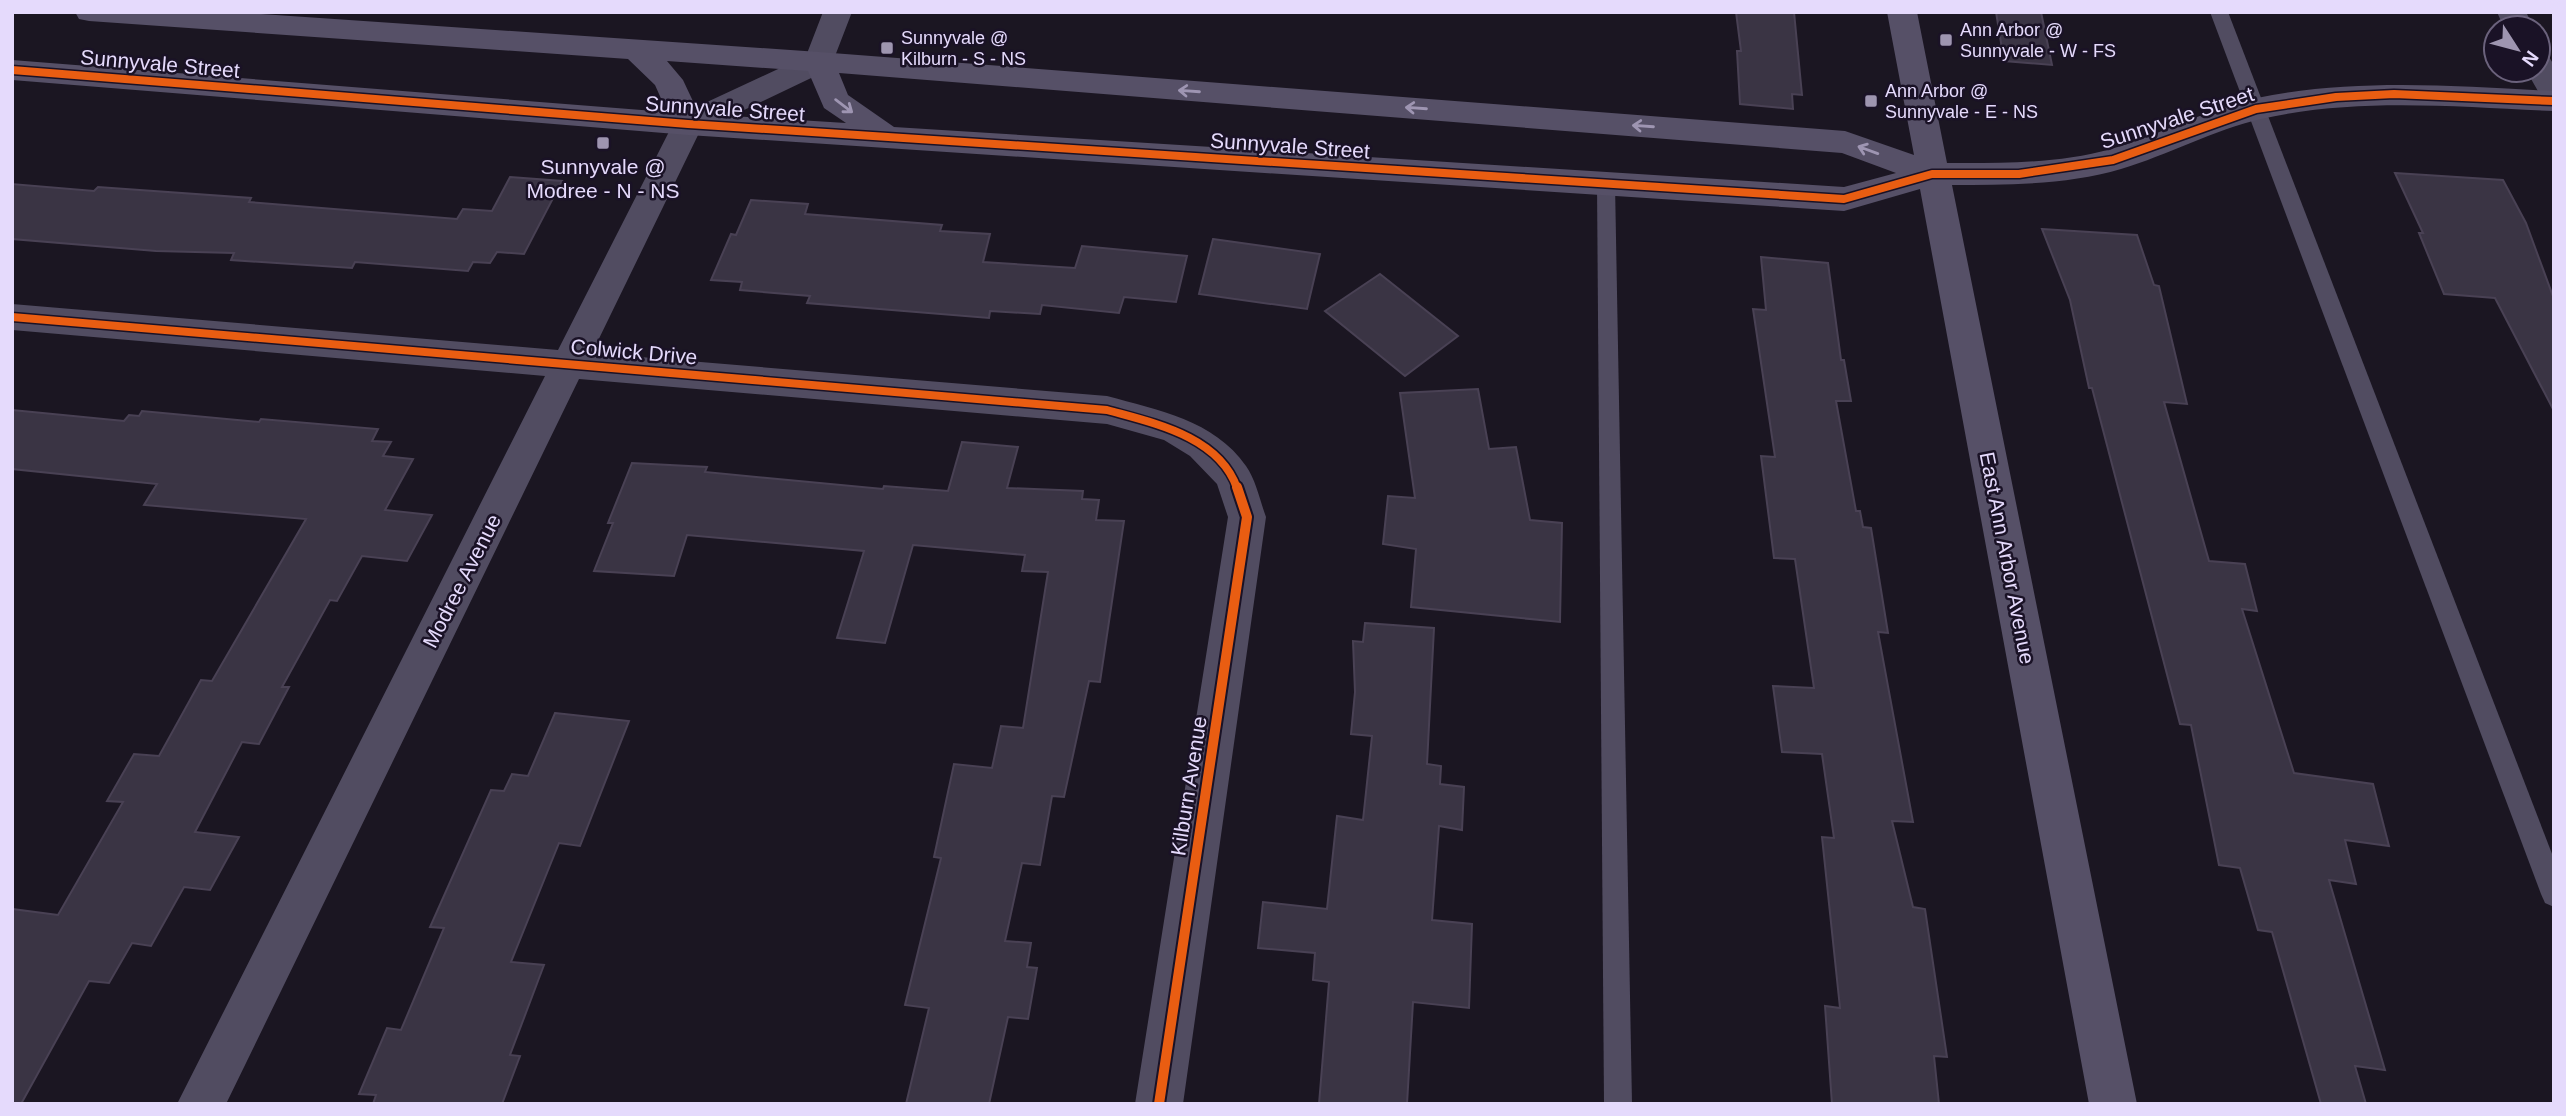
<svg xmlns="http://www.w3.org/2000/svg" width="2566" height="1116" viewBox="0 0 2566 1116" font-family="Arial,sans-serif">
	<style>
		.building { fill: #3a3444; stroke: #494154; stroke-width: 2 }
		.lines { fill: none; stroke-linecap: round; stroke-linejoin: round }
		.lane { fill: #514c61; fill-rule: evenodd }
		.street { fill: #514c61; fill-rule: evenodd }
		.secondary { fill: #565067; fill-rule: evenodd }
		.cycleway-far1-casing { stroke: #1a1226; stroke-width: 11 }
		.cycleway-casing { stroke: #1a1226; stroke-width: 14 }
		.cycleway-far1 { stroke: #e95d12; stroke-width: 8 }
		.cycleway { stroke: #e95d12; stroke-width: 10 }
		.oneway { stroke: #9e95b2 }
		.poi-dot { fill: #9e95b0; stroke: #1a1226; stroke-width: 2.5 }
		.labels { text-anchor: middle; stroke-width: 5; stroke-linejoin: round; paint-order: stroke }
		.far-poi-label { font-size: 18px; fill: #e5dafc; stroke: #1a1226; text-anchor: start }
		.street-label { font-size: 21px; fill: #e5dafc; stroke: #1a1226 }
		.poi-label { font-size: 21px; fill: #e5dafc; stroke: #1a1226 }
	</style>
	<rect width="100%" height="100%" fill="#1b1622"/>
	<g class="building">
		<path d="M 1736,12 L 1794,12 L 1802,95 L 1792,94 L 1793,109 L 1740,104 L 1737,51 L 1741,51 Z"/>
		<path d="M 1996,12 L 2041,12 L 2052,65 L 2004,61 Z"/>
		<path d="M 2395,173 L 2503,180 L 2526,223 L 2554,299 L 2554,411 L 2495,298 L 2444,294 L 2419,233 L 2423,233 Z"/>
		<path d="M 510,177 L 562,181 L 524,254 L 497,252 L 490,263 L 473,262 L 468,271 L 355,262 L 352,268 L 231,260 L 234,253 L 156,251 L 12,239 L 12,184 L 94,191 L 98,187 L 251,198 L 249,202 L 457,219 L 463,209 L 492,211 Z"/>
		<path d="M 751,200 L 808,204 L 805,214 L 942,225 L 940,231 L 990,234 L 983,262 L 1075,268 L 1082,246 L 1187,256 L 1176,302 L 1124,297 L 1119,313 L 1042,305 L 1040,314 L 990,311 L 989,318 L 807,303 L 810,296 L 740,290 L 742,282 L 711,280 L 731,234 L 736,235 Z"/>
		<path d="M 2042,229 L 2137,235 L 2154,285 L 2159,286 L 2187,404 L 2164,402 L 2209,561 L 2245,564 L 2257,611 L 2242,609 L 2294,773 L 2373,784 L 2389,846 L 2345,840 L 2356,884 L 2329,880 L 2385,1070 L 2355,1066 L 2366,1104 L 2321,1104 L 2272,932 L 2258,930 L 2240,868 L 2219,865 L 2191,725 L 2180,724 L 2092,388 L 2089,388 L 2070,300 Z"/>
		<path d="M 1213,239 L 1320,254 L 1307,309 L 1199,294 Z"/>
		<path d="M 1761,257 L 1828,263 L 1841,360 L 1844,360 L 1851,401 L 1836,401 L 1856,511 L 1860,511 L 1863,527 L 1871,528 L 1888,633 L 1878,632 L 1913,822 L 1892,821 L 1913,907 L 1925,909 L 1947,1057 L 1934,1056 L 1939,1104 L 1832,1104 L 1825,1006 L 1840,1008 L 1822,837 L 1834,838 L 1822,754 L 1782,752 L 1773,686 L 1814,688 L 1795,559 L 1774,558 L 1761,456 L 1775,457 L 1753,309 L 1766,310 Z"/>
		<path d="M 1380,274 L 1458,336 L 1405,376 L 1325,311 Z"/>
		<path d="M 1478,389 L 1489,449 L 1516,447 L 1530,520 L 1562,523 L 1560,622 L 1411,607 L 1416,549 L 1383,544 L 1388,496 L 1415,498 L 1400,393 Z"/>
		<path d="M 12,410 L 124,421 L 129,415 L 139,416 L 142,411 L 259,422 L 261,419 L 378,429 L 372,441 L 391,442 L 383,456 L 413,459 L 385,510 L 432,515 L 407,561 L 362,556 L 337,601 L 330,600 L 282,687 L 289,687 L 259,744 L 242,742 L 195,832 L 239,837 L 210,890 L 184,887 L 151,946 L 132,943 L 109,983 L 89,981 L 21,1104 L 12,1104 L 12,909 L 58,915 L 123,802 L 107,801 L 134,754 L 159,756 L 201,680 L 212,681 L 306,519 L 144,505 L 157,484 L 12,469 Z"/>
		<path d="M 962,442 L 1018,447 L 1007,488 L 1083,491 L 1082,499 L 1099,500 L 1096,520 L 1124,521 L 1100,682 L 1089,681 L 1064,797 L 1052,796 L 1040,865 L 1022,863 L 1005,941 L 1031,943 L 1027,967 L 1037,968 L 1028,1019 L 1008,1017 L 989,1104 L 906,1104 L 929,1008 L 905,1005 L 941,858 L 934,857 L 954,764 L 992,768 L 1001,726 L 1023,728 L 1048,572 L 1022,571 L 1025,555 L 913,545 L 885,643 L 837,638 L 864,551 L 687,535 L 674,576 L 594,571 L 613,523 L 608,523 L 632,463 L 707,467 L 705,472 L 883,489 L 884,486 L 948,491 Z"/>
		<path d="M 1365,623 L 1434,628 L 1427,764 L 1441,766 L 1440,784 L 1464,787 L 1462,830 L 1439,826 L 1432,920 L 1472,924 L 1469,1008 L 1413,1002 L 1407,1104 L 1319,1104 L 1329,982 L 1313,980 L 1315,953 L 1258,948 L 1263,902 L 1327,909 L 1337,816 L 1363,820 L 1372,736 L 1351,734 L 1355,692 L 1353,641 L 1363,642 Z"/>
		<path d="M 555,713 L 629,721 L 580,846 L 559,843 L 511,962 L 544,965 L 510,1055 L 520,1056 L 502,1104 L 373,1104 L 376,1095 L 359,1094 L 387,1028 L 401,1030 L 444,928 L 430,927 L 491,790 L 504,791 L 512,774 L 528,776 Z"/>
	</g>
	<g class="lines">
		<g class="lane">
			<path d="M 2210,12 L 2228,12 L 2554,859 L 2554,907 L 2545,903 L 2541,894 Z"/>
			<path d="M 1606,177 L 1613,179 L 1615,184 L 1632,1104 L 1604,1104 L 1597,184 L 1599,179 Z"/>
		</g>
		<g class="street">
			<path d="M 823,12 L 852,12 L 830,69 L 700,131 L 592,353 L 1107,396 C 1158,410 1214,420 1246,466 C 1256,480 1260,501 1266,517 L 1183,1104 L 1135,1104 L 1228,517 L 1217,484 L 1190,456 L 1164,440 L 1107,424 L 579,379 L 226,1104 L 177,1104 L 545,376 L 12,330 L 12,304 L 558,350 L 677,116 L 806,56 Z"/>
			<path d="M 2497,12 L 2526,12 L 2534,28 L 2504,28 Z"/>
			<path d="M 2538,54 L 2549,57 L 2554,65 L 2554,103 L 2543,100 L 2526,70 L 2538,70 Z"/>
		</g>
		<path class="secondary" d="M 75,12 L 231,12 L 819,52 L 1845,131 L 1914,155 L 1887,12 L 1917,12 L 1947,163 C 2001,163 2058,164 2111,149 C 2160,135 2207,109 2257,98 C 2355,78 2454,86 2554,91 L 2554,111 C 2457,107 2357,97 2261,119 C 2213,130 2168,155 2121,169 C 2068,185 2006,185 1952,185 L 2137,1104 L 2089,1104 L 1920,189 L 1844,211 L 688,135 L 12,80 L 12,60 L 667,112 L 655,85 L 628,59 L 89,21 L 79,19 ZM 667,61 L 808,71 L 824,108 L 846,123 L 699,114 L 683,80 ZM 839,73 L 1842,153 L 1896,173 L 1844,187 L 894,127 L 848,95 Z"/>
		<defs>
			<g id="cycleway-far1">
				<path d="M 12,70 L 688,124 L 1844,199 L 1932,174 L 2019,174 L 2113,160 L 2256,109 L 2336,97 L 2394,94 L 2554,101"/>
				<path d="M 12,317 L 1107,410 C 1153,423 1219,436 1237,488"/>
			</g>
			<path id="cycleway" d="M 1159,1104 L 1247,517 L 1237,487"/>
		</defs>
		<use href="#cycleway-far1" class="cycleway-far1-casing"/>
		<use href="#cycleway" class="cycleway-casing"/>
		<use href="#cycleway-far1" class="cycleway-far1"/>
		<use href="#cycleway" class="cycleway"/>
	</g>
	<defs><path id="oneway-shaft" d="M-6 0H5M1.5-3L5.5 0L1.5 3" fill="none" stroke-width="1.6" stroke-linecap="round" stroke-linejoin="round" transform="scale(1.75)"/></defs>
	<g class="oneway">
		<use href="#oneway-shaft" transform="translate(1189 91) rotate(-176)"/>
		<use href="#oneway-shaft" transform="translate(844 106) rotate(37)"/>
		<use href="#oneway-shaft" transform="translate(1416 108) rotate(-176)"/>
		<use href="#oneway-shaft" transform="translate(1643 126) rotate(-176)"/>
		<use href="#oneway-shaft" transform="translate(1868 150) rotate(-160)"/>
	</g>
	<g class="poi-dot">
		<rect x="1939" y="33" width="14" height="14" rx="3.5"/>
		<rect x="880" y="41" width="14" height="14" rx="3.5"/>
		<rect x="1864" y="94" width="14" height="14" rx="3.5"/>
		<rect x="596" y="136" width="14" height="14" rx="3.5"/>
	</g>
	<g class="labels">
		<g class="far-poi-label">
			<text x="1960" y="36">Ann Arbor @<tspan x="1960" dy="21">Sunnyvale - W - FS</tspan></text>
			<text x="901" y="44">Sunnyvale @<tspan x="901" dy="21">Kilburn - S - NS</tspan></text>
			<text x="1885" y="97">Ann Arbor @<tspan x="1885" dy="21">Sunnyvale - E - NS</tspan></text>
		</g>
		<g class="street-label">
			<text transform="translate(160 64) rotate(5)" y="7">Sunnyvale Street</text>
			<text transform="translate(725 109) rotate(4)" y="7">Sunnyvale Street</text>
			<text transform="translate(2177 118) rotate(-18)" y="7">Sunnyvale Street</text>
			<text transform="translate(1290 146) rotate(4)" y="7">Sunnyvale Street</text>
			<text transform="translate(634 352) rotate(5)" y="7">Colwick Drive</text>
			<text transform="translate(2007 558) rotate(79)" y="7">East Ann Arbor Avenue</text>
			<text transform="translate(462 581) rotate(-63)" y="7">Modree Avenue</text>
			<text transform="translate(1189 786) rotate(-81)" y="7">Kilburn Avenue</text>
		</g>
		<g class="poi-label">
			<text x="603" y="174">Sunnyvale @<tspan x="603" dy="24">Modree - N - NS</tspan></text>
		</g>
	</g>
	<rect width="2566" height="1116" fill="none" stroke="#e5dafc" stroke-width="28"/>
	<g transform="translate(2517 49) rotate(126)"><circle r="33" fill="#1a1226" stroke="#6b627c" stroke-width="2"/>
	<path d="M0-5L12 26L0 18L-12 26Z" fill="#9e95b0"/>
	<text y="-10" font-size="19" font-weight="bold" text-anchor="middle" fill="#e5dafc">N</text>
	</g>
</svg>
